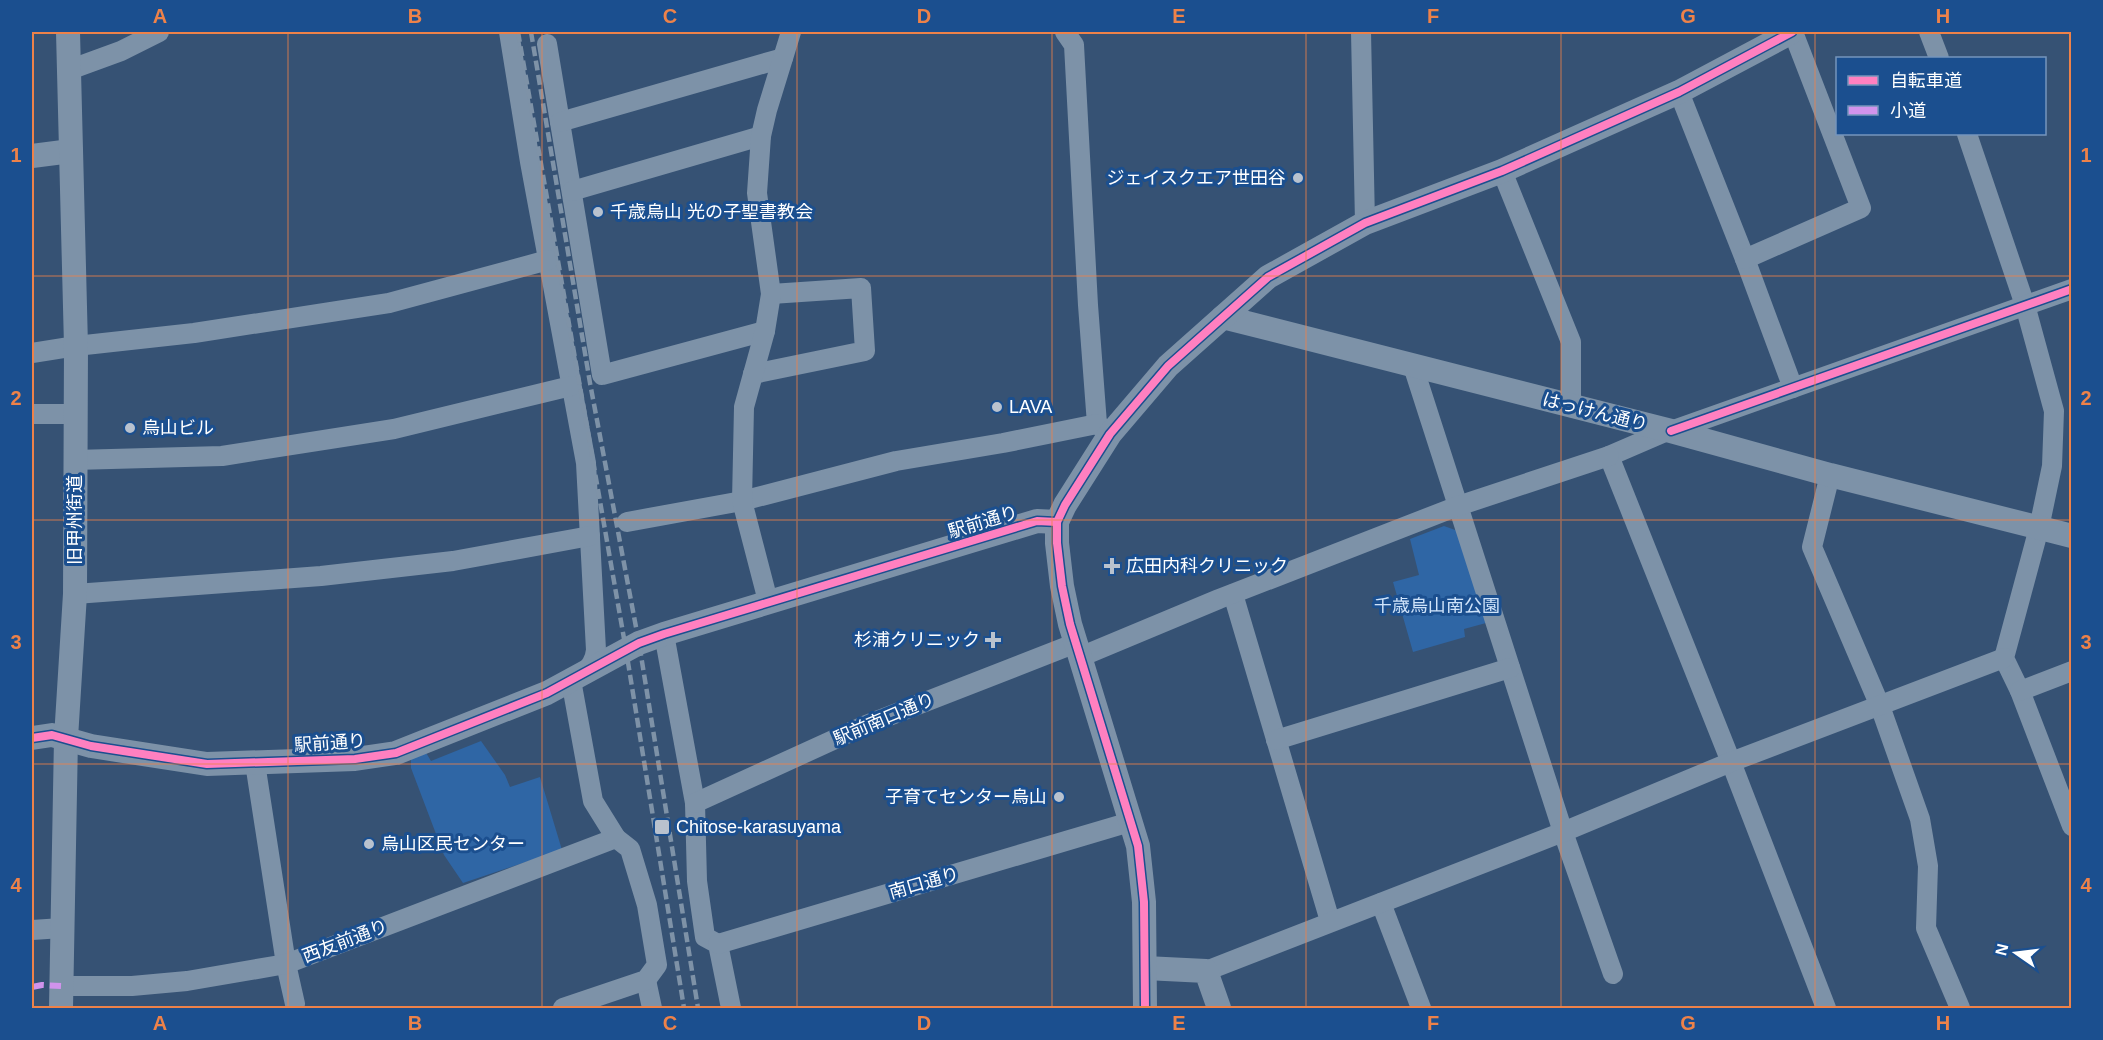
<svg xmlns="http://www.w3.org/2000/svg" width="2103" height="1040" viewBox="0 0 2103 1040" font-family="Helvetica,'Noto Sans JP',sans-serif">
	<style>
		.green { fill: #2f66a5 }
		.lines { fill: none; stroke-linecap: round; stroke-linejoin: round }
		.minor { stroke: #7d92a8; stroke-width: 20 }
		.tertiary { stroke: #7d92a8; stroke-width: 24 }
		.rail { stroke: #7e92a7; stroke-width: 4.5; stroke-dasharray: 10 4.5; stroke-linecap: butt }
		.quiet { stroke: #d193ec; stroke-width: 6; stroke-dasharray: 12 6; stroke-linecap: butt }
		.cycleway-casing { stroke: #1b4f8f; stroke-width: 11 }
		.cycleway { stroke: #ff80c0; stroke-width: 8 }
		.grid { fill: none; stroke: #ee8249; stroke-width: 1.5; stroke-opacity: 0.55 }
		.poi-dot { fill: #b9c2ce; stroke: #1b4f8f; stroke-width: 2 }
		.labels { text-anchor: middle; stroke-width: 6; stroke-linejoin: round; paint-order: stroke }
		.poi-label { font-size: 18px; fill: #fff; stroke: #1b4f8f; text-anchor: start }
		.street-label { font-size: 18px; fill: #fff; stroke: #1b4f8f }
		.park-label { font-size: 18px; fill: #cfe3fa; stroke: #1b4f8f }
		.neatline { fill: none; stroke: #ee8249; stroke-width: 2 }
		.grid-label { font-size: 20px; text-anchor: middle; font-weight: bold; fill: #ee8249 }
	</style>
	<rect width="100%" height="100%" fill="#365274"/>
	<g class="green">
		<path d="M 1444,526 L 1458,531 L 1486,623 L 1464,629 L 1465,637 L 1413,652 L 1393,582 L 1419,575 L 1410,539 Z"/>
		<path d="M 481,741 L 505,775 L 510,787 L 540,777 L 562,850 L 463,883 L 444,855 L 411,768 L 411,755 L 425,751 L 431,761 Z"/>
	</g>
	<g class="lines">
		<g class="minor">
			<path d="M 509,32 L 530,162 L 586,463 L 596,650 C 595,661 590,667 583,674"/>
			<path d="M 1065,32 L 1074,45 L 1088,305 L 1097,424"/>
			<path d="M 1361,32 L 1365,223"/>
			<path d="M 1929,32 L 1939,58"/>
			<path d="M 547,44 L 602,375 L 765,331"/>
			<path d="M 69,70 L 121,51 L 159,32"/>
			<path d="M 1679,92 L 1745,259 L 1793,388"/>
			<path d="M 560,122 L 783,58"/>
			<path d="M 1967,134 L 2025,305 L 2054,411 L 2052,466 L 2039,528 L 2004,658 L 2020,691 L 2072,826"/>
			<path d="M 1502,171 L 1571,342 L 1571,406"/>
			<path d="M 572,191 L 761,136"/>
			<path d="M 1745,259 L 1861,208 L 1793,32"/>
			<path d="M 32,353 L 76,346 L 194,333 L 389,303 L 548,260"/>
			<path d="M 1413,366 L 1563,832 L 1613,974"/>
			<path d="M 753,374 L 865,351 L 861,288 L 771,294"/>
			<path d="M 32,414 L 75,414"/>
			<path d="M 1667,431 L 1609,456 L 1731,762 L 1826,1008"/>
			<path d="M 1671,431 L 2072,289"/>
			<path d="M 74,460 L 222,456 L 394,429 L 571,386"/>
			<path d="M 1830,475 L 1812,547 L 1880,706 L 1920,819 L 1928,866 L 1926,928 L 1960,1008"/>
			<path d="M 627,522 L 742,501 L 896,461 L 1003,443 L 1097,424 L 1110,434"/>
			<path d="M 75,594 L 321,576 L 453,561 L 590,536"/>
			<path d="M 1233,594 L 1330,921"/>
			<path d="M 768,601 L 742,501 L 744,407 L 765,331 L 771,294 L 757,193 L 761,136 L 767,110 L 791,32"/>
			<path d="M 664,634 L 695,803 L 697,881 L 705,937 L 718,944 L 731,1008"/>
			<path d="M 1080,657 L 1219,599 L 1458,506 L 1609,456"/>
			<path d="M 2020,691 L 2072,671"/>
			<path d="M 1276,740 L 1510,668"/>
			<path d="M 255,763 L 286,964 L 295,1004"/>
			<path d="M 695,803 L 866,725 L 1076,643"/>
			<path d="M 1381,903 L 1421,1008"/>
			<path d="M 32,930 L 62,928"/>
			<path d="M 718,944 L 1130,822"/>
			<path d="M 1206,971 L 1563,832 L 1731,762 L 2004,658"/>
			<path d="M 646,980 L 652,1008"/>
			<path d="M 61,986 L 132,986 L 187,981 L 286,964 L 616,838"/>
			<path d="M 563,1008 L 646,980 L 657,965 L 647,905 L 630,849 L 616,838 L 593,801 L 571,680"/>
		</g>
		<g class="tertiary">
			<path d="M 32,156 L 71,151"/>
			<path d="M 1223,317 L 1671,431 L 1830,475 L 2072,536"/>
			<path d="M 32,738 L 52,735 L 91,746 L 207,764 L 355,759 L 396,753 L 547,693 L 639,643 L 664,634 L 1037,521 L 1057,522"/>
			<path d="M 1145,968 L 1206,971 L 1219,1008"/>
			<path d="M 61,1008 L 66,738 L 75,594 L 76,346 L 68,32"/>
			<path d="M 1145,1008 L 1144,902 L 1138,846 L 1070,624 L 1062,586 L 1057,543 L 1057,522 L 1065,505 L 1110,434 L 1168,366 L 1268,277 L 1365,223 L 1502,171 L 1679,92 L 1792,32"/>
		</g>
		<g class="rail">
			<path d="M 518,32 L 626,650 L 684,1008"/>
			<path d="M 531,32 L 590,383 L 639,643 L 698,1008"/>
		</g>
		<path class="quiet" d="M 32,987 L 42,985 L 61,986"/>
		<defs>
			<g id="cycleway">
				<path d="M 1671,431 L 2072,289"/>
				<path d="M 32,738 L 52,735 L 91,746 L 207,764 L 355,759 L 396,753 L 547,693 L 639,643 L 664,634 L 1037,521 L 1057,522"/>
				<path d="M 1145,1008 L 1144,902 L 1138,846 L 1070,624 L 1062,586 L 1057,543 L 1057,522 L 1065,505 L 1110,434 L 1168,366 L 1268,277 L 1365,223 L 1502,171 L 1679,92 L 1792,32"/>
			</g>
		</defs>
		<use href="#cycleway" class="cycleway-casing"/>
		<use href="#cycleway" class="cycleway"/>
	</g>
	<path class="grid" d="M 288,32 L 288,1008M 542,32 L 542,1008M 797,32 L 797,1008M 1052,32 L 1052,1008M 1306,32 L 1306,1008M 1561,32 L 1561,1008M 1815,32 L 1815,1008M 32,276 L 2072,276M 32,520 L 2072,520M 32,764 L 2072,764"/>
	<g class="poi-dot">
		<circle cx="1298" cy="178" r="6"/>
		<circle cx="598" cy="212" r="6"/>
		<circle cx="997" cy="407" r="6"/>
		<circle cx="130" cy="428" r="6"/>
		<path d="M1109 557h6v6h6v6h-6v6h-6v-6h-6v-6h6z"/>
		<path d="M990 631h6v6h6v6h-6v6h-6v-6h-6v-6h6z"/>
		<circle cx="1059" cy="797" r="6"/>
		<rect x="654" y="819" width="16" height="16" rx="3"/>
		<circle cx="369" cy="844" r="6"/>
	</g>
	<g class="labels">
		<g class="poi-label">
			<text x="1286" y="184" text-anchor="end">ジェイスクエア世田谷</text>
			<text x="610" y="218">千歳烏山 光の子聖書教会</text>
			<text x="1009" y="413">LAVA</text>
			<text x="142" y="434">烏山ビル</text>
			<text x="1126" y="572">広田内科クリニック</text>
			<text x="980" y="646" text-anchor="end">杉浦クリニック</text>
			<text x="1047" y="803" text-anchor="end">子育てセンター烏山</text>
			<text x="676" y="833">Chitose-karasuyama</text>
			<text x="381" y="850">烏山区民センター</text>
		</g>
		<g class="street-label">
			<text transform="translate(1595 412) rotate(14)" y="6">はっけん通り</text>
			<text transform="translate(75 520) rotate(-90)" y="6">旧甲州街道</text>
			<text transform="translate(983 522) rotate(-17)" y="6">駅前通り</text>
			<text transform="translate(884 719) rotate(-23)" y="6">駅前南口通り</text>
			<text transform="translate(330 743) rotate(-4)" y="6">駅前通り</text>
			<text transform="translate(924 883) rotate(-16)" y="6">南口通り</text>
			<text transform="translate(345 941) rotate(-21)" y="6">西友前通り</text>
		</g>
		<g class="park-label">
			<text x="1437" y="612">千歳烏山南公園</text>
		</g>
	</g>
	<rect width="2103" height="1040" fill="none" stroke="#1b4f8f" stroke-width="66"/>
	<rect x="1836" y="57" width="210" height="78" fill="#1b4f8f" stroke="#7695bc" stroke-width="1.5"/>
	<rect x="1848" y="76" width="30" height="9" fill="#ff80c0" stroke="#7695bc" stroke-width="1.5"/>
	<text x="1890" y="87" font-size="18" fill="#ffffff">自転車道</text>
	<rect x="1848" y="106" width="30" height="9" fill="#d193ec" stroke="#7695bc" stroke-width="1.5"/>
	<text x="1890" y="117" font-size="18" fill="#ffffff">小道</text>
	<g transform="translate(2016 953) rotate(284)" stroke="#1b4f8f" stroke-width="4.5" paint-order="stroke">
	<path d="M0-4.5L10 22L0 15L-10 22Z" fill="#ffffff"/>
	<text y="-9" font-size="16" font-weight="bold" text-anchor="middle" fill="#ffffff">N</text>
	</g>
	<rect x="33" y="33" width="2037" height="974" class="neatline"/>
	<g class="grid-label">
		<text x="160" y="23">A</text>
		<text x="415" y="23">B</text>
		<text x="670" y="23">C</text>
		<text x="924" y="23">D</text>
		<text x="1179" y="23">E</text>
		<text x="1433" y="23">F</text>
		<text x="1688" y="23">G</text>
		<text x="1943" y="23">H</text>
		<text x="16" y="162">1</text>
		<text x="2086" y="162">1</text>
		<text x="16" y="405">2</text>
		<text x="2086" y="405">2</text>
		<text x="16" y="649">3</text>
		<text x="2086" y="649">3</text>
		<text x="16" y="892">4</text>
		<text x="2086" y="892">4</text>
		<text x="160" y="1030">A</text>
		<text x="415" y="1030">B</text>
		<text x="670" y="1030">C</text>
		<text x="924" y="1030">D</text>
		<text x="1179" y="1030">E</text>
		<text x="1433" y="1030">F</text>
		<text x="1688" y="1030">G</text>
		<text x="1943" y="1030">H</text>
	</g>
</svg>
